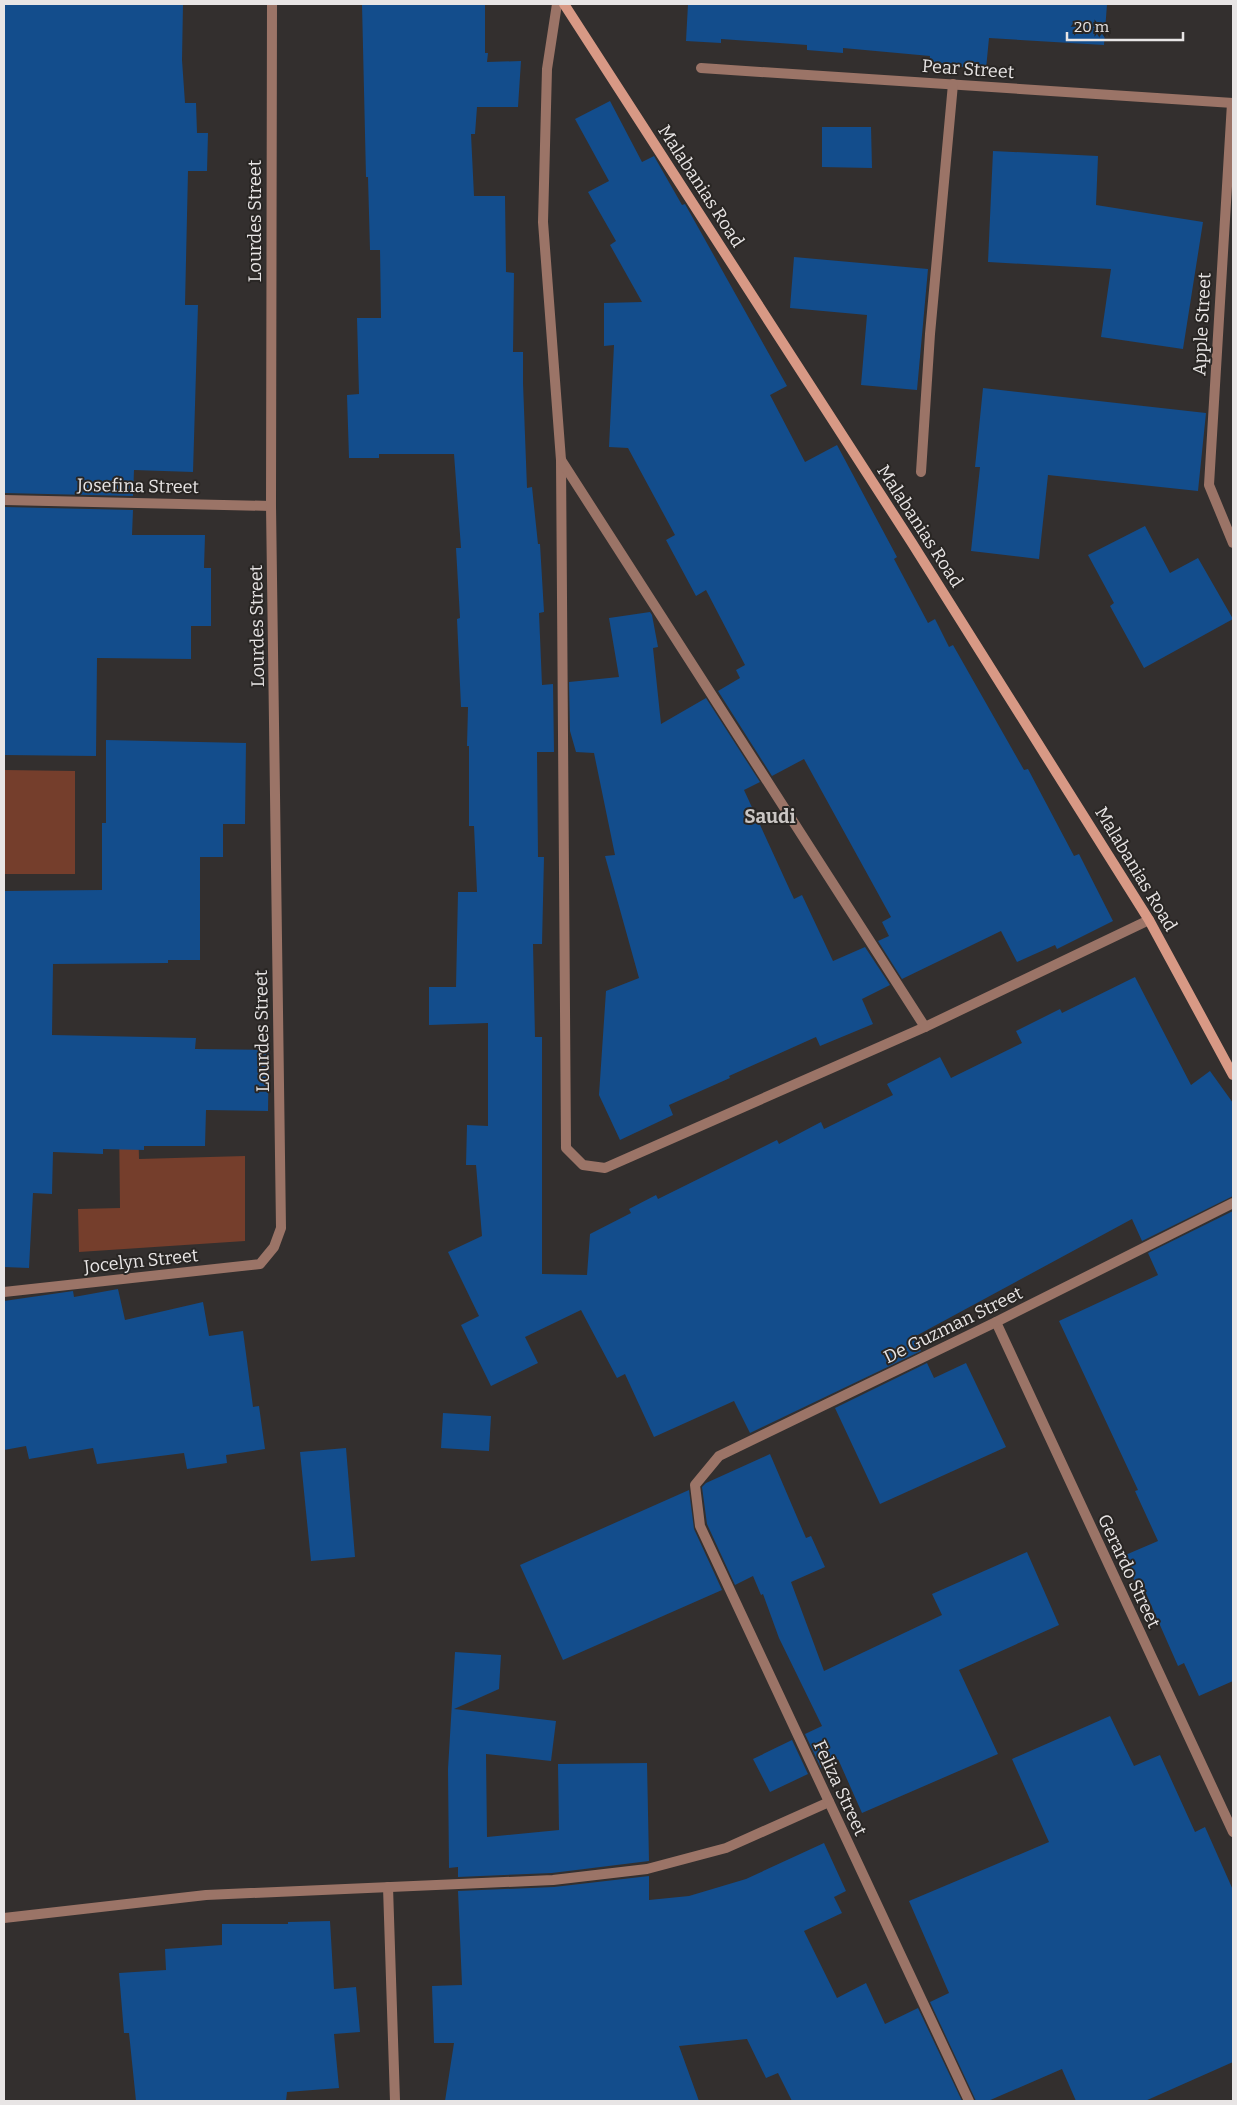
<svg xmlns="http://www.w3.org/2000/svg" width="1237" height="2105" viewBox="0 0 1237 2105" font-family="Bitter,serif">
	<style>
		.green { fill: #753e2c }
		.building { fill: #134d8c }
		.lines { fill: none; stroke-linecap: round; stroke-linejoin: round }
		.street { stroke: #9b7467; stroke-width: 10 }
		.secondary { stroke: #d89985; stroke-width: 10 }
		.labels { text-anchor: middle; stroke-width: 4; stroke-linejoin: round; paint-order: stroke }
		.street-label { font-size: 18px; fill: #e8e5e5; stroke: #292624 }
		.neighbourhood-label { font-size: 19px; font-weight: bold; fill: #cac6c4; stroke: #292624 }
	</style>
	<rect width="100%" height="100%" fill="#332f2e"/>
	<g class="green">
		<path d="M 4,770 L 75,771 L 75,874 L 4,874 Z"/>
		<path d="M 138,1118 L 139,1159 L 245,1156 L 245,1241 L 79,1252 L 78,1209 L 120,1208 L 119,1119 Z"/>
	</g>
	<g class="building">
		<path d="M 4,4 L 183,4 L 182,60 L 185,103 L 196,103 L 197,133 L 208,133 L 207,171 L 188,171 L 185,305 L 198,305 L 193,472 L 134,470 L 133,496 L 4,493 Z"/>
		<path d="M 362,4 L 485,4 L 485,53 L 488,53 L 487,62 L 521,61 L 518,107 L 477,107 L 475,134 L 471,134 L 474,196 L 505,196 L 506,272 L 514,273 L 513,352 L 523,352 L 523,383 L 527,488 L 532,487 L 538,544 L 540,544 L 544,612 L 539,613 L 542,685 L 553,684 L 554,752 L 537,752 L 538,857 L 544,857 L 542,944 L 533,944 L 535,1037 L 542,1037 L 542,1274 L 587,1275 L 590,1234 L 631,1213 L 629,1209 L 656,1195 L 658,1199 L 777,1140 L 779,1144 L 821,1122 L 824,1129 L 893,1095 L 887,1084 L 940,1057 L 951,1078 L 1022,1043 L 1016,1031 L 1060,1009 L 1062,1013 L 1135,977 L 1191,1085 L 1210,1071 L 1233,1103 L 1233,1196 L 1142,1241 L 1132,1219 L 914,1337 L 921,1351 L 750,1433 L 734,1401 L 654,1437 L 625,1374 L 617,1378 L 581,1310 L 525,1337 L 538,1363 L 491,1386 L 461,1325 L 479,1316 L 448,1252 L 482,1236 L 476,1165 L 466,1165 L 467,1125 L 488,1126 L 488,1023 L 429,1025 L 429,987 L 456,987 L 458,892 L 477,892 L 474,826 L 469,826 L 469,746 L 467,746 L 468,707 L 461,707 L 457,619 L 460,618 L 456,548 L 461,548 L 454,454 L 379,454 L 379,458 L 349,458 L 347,395 L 359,394 L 357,318 L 381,318 L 380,250 L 370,250 L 368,177 L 366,177 Z"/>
		<path d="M 688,4 L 1107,4 L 1104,45 L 989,38 L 986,69 L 929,64 L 930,56 L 843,48 L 843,53 L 807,50 L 807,45 L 721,39 L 721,43 L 686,41 Z"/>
		<path d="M 610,101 L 642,162 L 654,156 L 682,205 L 685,204 L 787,386 L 770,395 L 805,462 L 837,445 L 897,557 L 894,559 L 928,623 L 935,619 L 949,647 L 953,645 L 1024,770 L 1028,769 L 1074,856 L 1079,854 L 1113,921 L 1057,949 L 1055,945 L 1017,962 L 1001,931 L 902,979 L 878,941 L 889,936 L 882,922 L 891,917 L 804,759 L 772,776 L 718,691 L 740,678 L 736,670 L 745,665 L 706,590 L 696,596 L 666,540 L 675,535 L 628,448 L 609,447 L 614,345 L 604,346 L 604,303 L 642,302 L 610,245 L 616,241 L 588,192 L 609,181 L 575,119 Z"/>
		<path d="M 822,127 L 871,127 L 872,168 L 822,167 Z"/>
		<path d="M 993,151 L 1098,156 L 1096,205 L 1203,222 L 1183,349 L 1101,337 L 1111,269 L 988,262 Z"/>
		<path d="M 794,257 L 928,269 L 917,390 L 861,385 L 867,315 L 790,308 Z"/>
		<path d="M 983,388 L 1206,413 L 1198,491 L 1048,475 L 1039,559 L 971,551 L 980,467 L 975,467 Z"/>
		<path d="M 4,507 L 133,510 L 132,535 L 205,535 L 204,568 L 211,568 L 211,626 L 191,626 L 191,659 L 97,658 L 96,756 L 4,755 Z"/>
		<path d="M 1145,526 L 1170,573 L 1198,558 L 1233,619 L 1144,668 L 1110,606 L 1114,603 L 1088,555 Z"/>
		<path d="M 650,612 L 652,615 L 658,647 L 653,648 L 661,724 L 706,698 L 760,782 L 744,790 L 794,899 L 802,895 L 833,961 L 865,947 L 890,985 L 862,999 L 873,1024 L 820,1046 L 816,1037 L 729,1076 L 730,1078 L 669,1105 L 673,1115 L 620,1140 L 599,1095 L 606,991 L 639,978 L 605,856 L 615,855 L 594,753 L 576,752 L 570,731 L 569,682 L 619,677 L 609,618 Z"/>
		<path d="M 106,740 L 246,743 L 245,824 L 223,824 L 223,857 L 200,857 L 200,960 L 168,960 L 168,963 L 53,964 L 52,1035 L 196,1038 L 195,1049 L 269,1050 L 268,1111 L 206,1110 L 205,1146 L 144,1146 L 144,1150 L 103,1149 L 103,1154 L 53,1152 L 52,1194 L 33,1193 L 29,1268 L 4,1267 L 4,891 L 102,890 L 102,823 L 106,823 Z"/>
		<path d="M 1233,1211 L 1233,1681 L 1199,1696 L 1184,1663 L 1178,1666 L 1141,1582 L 1136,1584 L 1123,1556 L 1158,1541 L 1135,1491 L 1138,1490 L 1059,1321 L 1158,1275 L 1148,1253 Z"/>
		<path d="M 118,1289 L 125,1320 L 203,1302 L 209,1336 L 243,1331 L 253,1407 L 259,1406 L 265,1449 L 226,1455 L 227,1463 L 187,1469 L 184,1453 L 97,1464 L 93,1448 L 29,1459 L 26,1446 L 4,1450 L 4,1301 L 73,1291 L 74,1297 Z"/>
		<path d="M 927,1363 L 934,1378 L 966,1363 L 1006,1447 L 880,1504 L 835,1408 Z"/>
		<path d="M 443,1413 L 491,1416 L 489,1451 L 441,1448 Z"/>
		<path d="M 346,1448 L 355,1557 L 311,1561 L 300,1452 Z"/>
		<path d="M 770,1454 L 806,1538 L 811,1536 L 825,1567 L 791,1582 L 824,1671 L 942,1615 L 932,1594 L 1027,1552 L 1059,1625 L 959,1670 L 998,1754 L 862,1813 L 838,1759 L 821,1768 L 805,1734 L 822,1726 L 779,1638 L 763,1594 L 761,1595 L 753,1576 L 735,1585 L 707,1524 L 702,1487 L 706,1483 Z"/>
		<path d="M 689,1490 L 694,1529 L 722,1590 L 563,1660 L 520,1565 Z"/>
		<path d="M 455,1652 L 501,1655 L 499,1689 L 454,1709 L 556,1721 L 551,1761 L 486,1754 L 487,1837 L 559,1830 L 558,1764 L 647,1763 L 649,1861 L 552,1873 L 458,1877 L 458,1867 L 449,1868 L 448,1769 Z"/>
		<path d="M 1110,1716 L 1134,1766 L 1160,1755 L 1195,1832 L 1205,1827 L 1233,1890 L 1233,2062 L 1145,2101 L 1076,2101 L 1062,2069 L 988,2101 L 976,2101 L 930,2002 L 949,1993 L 909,1901 L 1049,1842 L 1012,1759 Z"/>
		<path d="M 792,1740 L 808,1774 L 770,1792 L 753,1759 Z"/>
		<path d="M 824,1843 L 846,1891 L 834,1897 L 842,1913 L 804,1931 L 837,1998 L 866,1983 L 885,2024 L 918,2008 L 962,2101 L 792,2101 L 778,2073 L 766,2078 L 747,2039 L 679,2046 L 699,2101 L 445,2101 L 454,2043 L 434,2043 L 432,1986 L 462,1985 L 458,1891 L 554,1887 L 649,1876 L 649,1900 L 689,1896 L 746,1879 Z"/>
		<path d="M 330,1921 L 334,1989 L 356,1987 L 360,2032 L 334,2034 L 339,2088 L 287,2092 L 286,2101 L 136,2101 L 129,2033 L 124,2033 L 119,1973 L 166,1970 L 165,1949 L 222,1945 L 222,1924 L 288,1924 L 288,1922 Z"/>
	</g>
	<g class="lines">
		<g class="street">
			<path d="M 557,4 L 547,69 L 543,222 L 561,460 L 566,1148 L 583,1165 L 605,1168 L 925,1027 L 1149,920"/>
			<path d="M 701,68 L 1233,103"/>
			<path d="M 1232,103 L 1209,485 L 1233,543"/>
			<path d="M 561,460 L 925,1027"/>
			<path d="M 921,472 L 930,334 L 953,84"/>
			<path d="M 4,500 L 271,506"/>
			<path d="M 4,1292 L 260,1264 L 274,1247 L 281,1228 L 271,506 L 272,4"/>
			<path d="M 996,1322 L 1233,1832"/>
			<path d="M 388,1887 L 395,2101"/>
			<path d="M 4,1918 L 206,1895 L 553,1880 L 647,1869 L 726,1848 L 829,1802"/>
			<path d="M 969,2101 L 700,1526 L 695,1485 L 719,1456 L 996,1322 L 1233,1203"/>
		</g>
		<path class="secondary" d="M 564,4 L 912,543 L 1149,920 L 1233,1075"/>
	</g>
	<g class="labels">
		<g class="street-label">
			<text transform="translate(968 69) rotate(4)" y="6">Pear Street</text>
			<text transform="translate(701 186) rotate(57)" y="6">Malabanias Road</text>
			<text transform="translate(255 221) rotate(-90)" y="6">Lourdes Street</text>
			<text transform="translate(1202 324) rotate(-87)" y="6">Apple Street</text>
			<text transform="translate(138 486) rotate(1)" y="6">Josefina Street</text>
			<text transform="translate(920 526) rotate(57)" y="6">Malabanias Road</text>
			<text transform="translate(257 626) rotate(-91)" y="6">Lourdes Street</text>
			<text transform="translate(1136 869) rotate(59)" y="6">Malabanias Road</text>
			<text transform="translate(262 1031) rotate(-91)" y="6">Lourdes Street</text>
			<text transform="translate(141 1261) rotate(-6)" y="6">Jocelyn Street</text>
			<text transform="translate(953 1325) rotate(-26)" y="6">De Guzman Street</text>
			<text transform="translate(1129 1571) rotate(65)" y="6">Gerardo Street</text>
			<text transform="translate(840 1788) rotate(65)" y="6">Feliza Street</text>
		</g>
		<g class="neighbourhood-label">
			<text x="770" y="823">Saudi</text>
		</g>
	</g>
	<rect width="1237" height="2105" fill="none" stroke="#e8e5e5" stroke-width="10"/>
	<path d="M1067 32v8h116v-8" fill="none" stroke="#e8e5e5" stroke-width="2.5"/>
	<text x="1074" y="32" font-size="15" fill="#e8e5e5" stroke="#292624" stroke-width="4" paint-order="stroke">20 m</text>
</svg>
